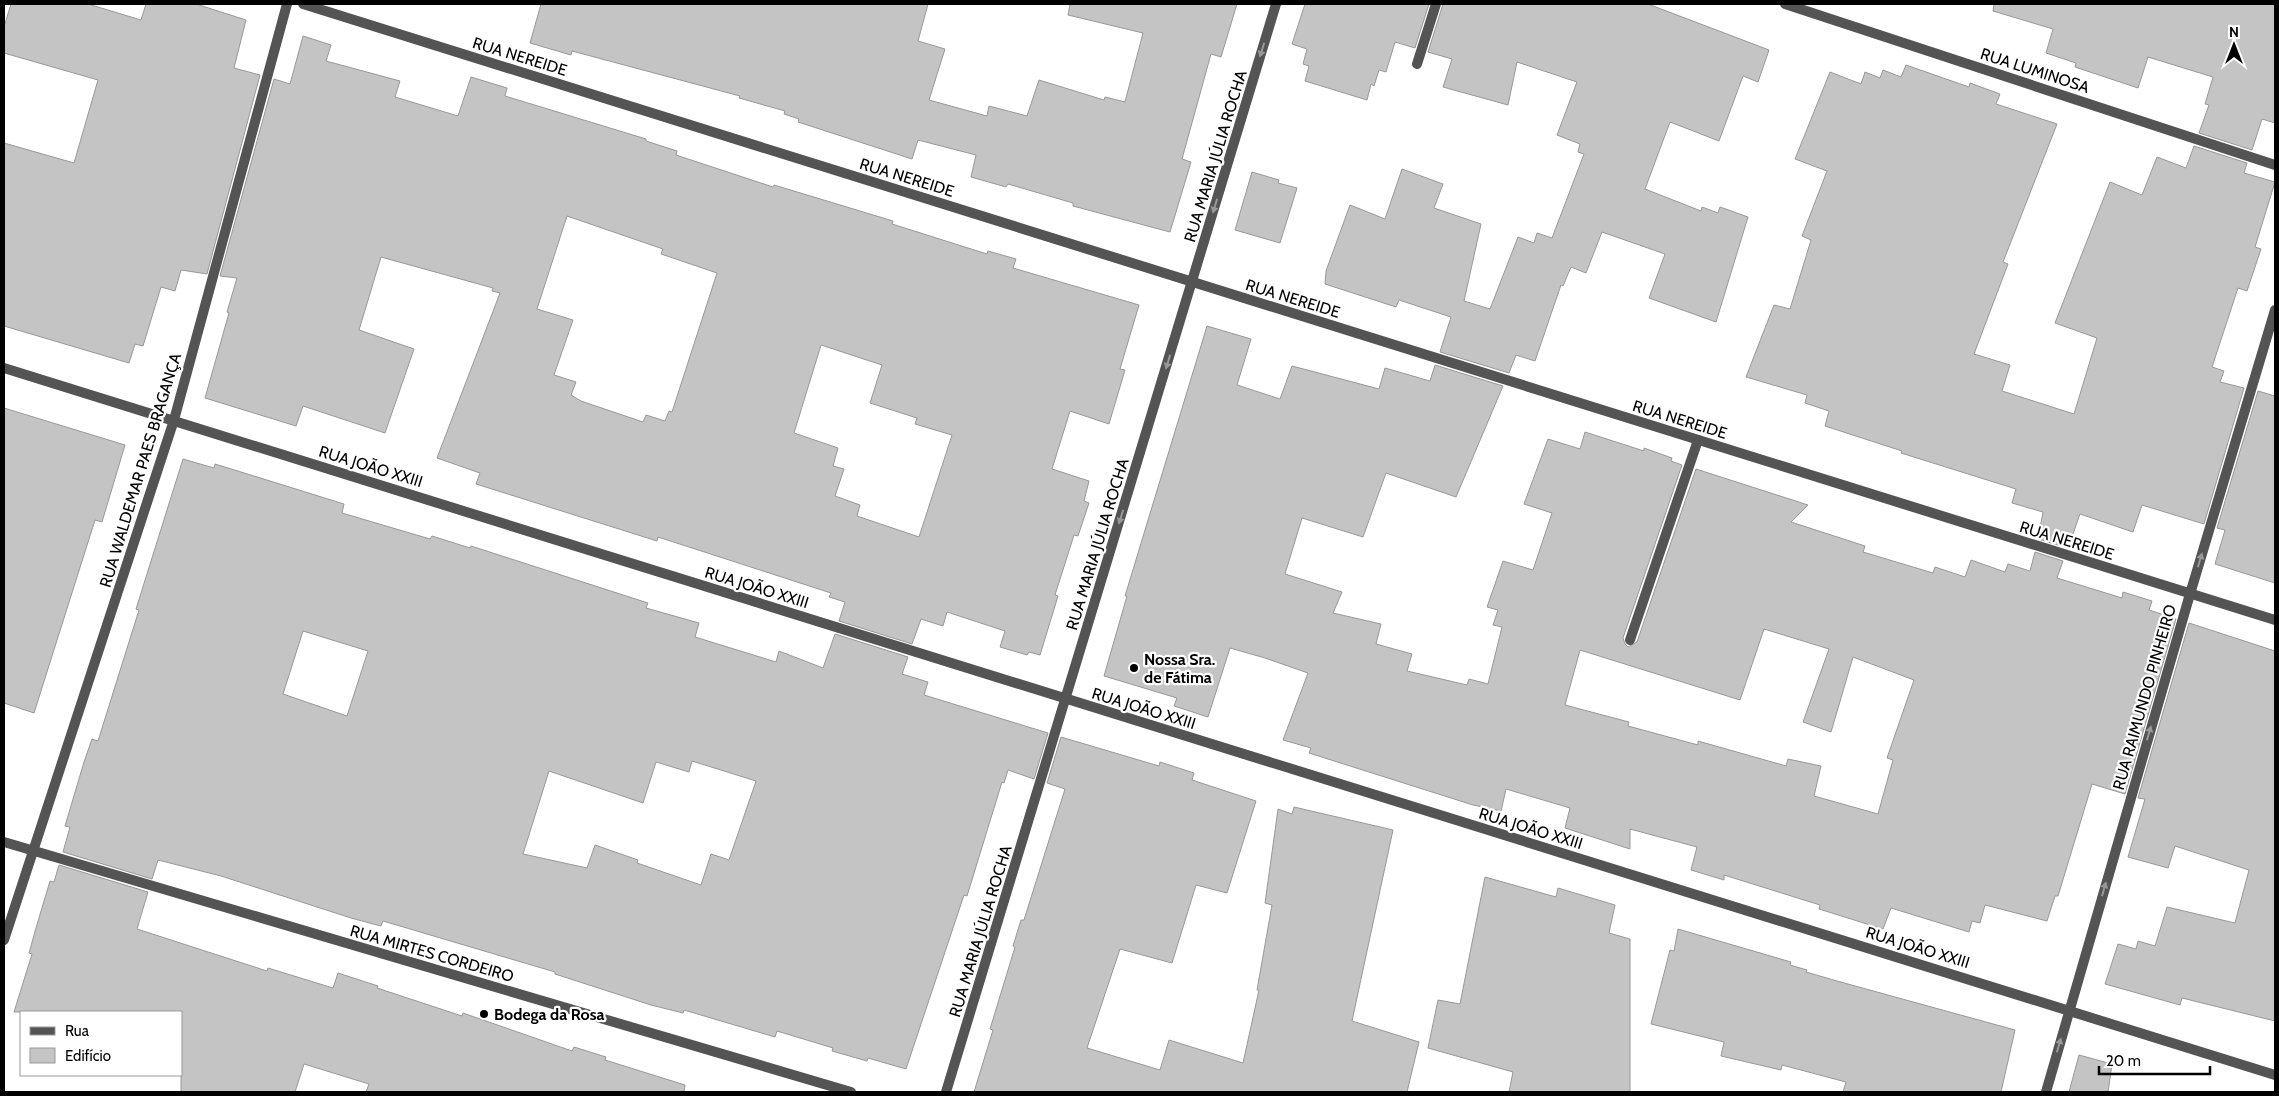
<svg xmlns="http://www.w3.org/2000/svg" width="2279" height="1096" viewBox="0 0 2279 1096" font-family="Cabin,sans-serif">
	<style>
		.building { fill: #c4c4c4; stroke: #989898; fill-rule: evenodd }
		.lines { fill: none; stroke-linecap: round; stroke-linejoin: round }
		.minor { stroke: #545454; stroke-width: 10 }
		.tertiary { stroke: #545454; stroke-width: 10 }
		.oneway { fill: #989898 }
		.poi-dot { fill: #000; stroke: #fff; stroke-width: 2 }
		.labels { text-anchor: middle; stroke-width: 4.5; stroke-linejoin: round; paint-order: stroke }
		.street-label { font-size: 16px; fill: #000; stroke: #fff }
		.poi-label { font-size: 16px; font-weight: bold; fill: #000; stroke: #fff; text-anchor: start }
	</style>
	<rect width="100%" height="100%" fill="#fff"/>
	<g class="building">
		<path d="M 11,4 L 88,4 L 141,20 L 146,4 L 196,4 L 246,20 L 234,68 L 260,75 L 207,274 L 181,270 L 175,291 L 161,287 L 143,346 L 135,344 L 129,363 L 4,326 L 4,143 L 74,163 L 98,80 L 4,53 L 4,27 Z"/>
		<path d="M 541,4 L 928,4 L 918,41 L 945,49 L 929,100 L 987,116 L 989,106 L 1027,116 L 1039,80 L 1104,100 L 1105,97 L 1125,102 L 1143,33 L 1068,15 L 1070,4 L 1237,4 L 1221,57 L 1211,54 L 1182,159 L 1191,162 L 1170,232 L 1073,206 L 1073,203 L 1008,184 L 1006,187 L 971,177 L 976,155 L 918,140 L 912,159 L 798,122 L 799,119 L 784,114 L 785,111 L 739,98 L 740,96 L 572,51 L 571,55 L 530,43 Z"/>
		<path d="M 1305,4 L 1429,4 L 1415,48 L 1395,42 L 1386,72 L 1379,70 L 1374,86 L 1371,84 L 1367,100 L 1305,81 L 1309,66 L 1303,64 L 1307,49 L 1292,44 Z"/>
		<path d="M 1443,4 L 1648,4 L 1769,50 L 1758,82 L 1743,76 L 1719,141 L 1670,122 L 1645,189 L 1701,211 L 1702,207 L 1718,213 L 1720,207 L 1748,217 L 1716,322 L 1649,298 L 1665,254 L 1602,232 L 1586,273 L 1571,267 L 1563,286 L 1561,285 L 1535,361 L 1516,355 L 1509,373 L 1440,352 L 1451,317 L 1399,300 L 1396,307 L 1325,284 L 1326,271 L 1350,205 L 1385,219 L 1402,169 L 1443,184 L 1434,208 L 1481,224 L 1464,301 L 1490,309 L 1518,237 L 1534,243 L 1537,233 L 1552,238 L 1584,154 L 1578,152 L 1580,144 L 1557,135 L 1577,82 L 1517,62 L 1508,105 L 1443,87 L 1452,59 L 1428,52 Z"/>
		<path d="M 1994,4 L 2275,4 L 2275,123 L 2262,119 L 2252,150 L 2199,133 L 2209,105 L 2205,104 L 2213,77 L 2148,57 L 2138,88 L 2075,67 L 2076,63 L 2046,53 L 2053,29 L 1993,11 Z"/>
		<path d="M 303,36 L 331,45 L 326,61 L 400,81 L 395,97 L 458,116 L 471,77 L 507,88 L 505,96 L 646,139 L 646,141 L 677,151 L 676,155 L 773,187 L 774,185 L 893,221 L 892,224 L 987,254 L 988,251 L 1016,259 L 1013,268 L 1139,305 L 1120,369 L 1125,370 L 1109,424 L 1070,411 L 1052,469 L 1089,481 L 1084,501 L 1089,503 L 1078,536 L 1074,535 L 1055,595 L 1058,596 L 1040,655 L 1029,652 L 1027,655 L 1000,647 L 1005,631 L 947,612 L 943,626 L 921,619 L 912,644 L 839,621 L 845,602 L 829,597 L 831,593 L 658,537 L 657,541 L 476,484 L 480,473 L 437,458 L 500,293 L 492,291 L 493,288 L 381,257 L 359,330 L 414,349 L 385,433 L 303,406 L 296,426 L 205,398 L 229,313 L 227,312 L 237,278 L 220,276 L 274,79 L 290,84 ZM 567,216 L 663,249 L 661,254 L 717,273 L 672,412 L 669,411 L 665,421 L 646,415 L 643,422 L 581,401 L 571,395 L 576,382 L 554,375 L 573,320 L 537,309 ZM 821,345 L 882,365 L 870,403 L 917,418 L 915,424 L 952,435 L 919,537 L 857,516 L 860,505 L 835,496 L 844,469 L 833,466 L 838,448 L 794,433 Z"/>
		<path d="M 1906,65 L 1969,87 L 1970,83 L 2000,94 L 1996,104 L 2057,124 L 2003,262 L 2008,264 L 1974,354 L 2010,365 L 2002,391 L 2074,414 L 2097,338 L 2055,323 L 2110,182 L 2142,195 L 2157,157 L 2186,168 L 2194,146 L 2247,163 L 2244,173 L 2275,182 L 2255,247 L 2261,249 L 2247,291 L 2238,288 L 2212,367 L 2224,371 L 2220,382 L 2244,388 L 2204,524 L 2142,505 L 2133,532 L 2080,514 L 2068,548 L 2038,539 L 2043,512 L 2012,503 L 2016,489 L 1901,453 L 1902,451 L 1825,426 L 1829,411 L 1805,403 L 1807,395 L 1746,377 L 1774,305 L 1790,309 L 1811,240 L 1802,236 L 1827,171 L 1795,159 L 1830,72 L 1861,84 L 1865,72 L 1880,78 L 1883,70 L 1901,77 Z"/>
		<path d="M 1252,172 L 1279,180 L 1278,183 L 1297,188 L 1280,243 L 1235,230 Z"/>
		<path d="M 1207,326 L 1251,339 L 1237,385 L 1280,399 L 1292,366 L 1379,389 L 1385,368 L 1430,381 L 1435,365 L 1503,386 L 1456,497 L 1386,473 L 1363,537 L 1302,518 L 1285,574 L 1342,592 L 1333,613 L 1381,624 L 1376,644 L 1412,654 L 1407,671 L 1467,685 L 1469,679 L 1488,684 L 1502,627 L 1493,625 L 1498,610 L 1487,607 L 1503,561 L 1533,570 L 1552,513 L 1524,504 L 1548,439 L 1580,449 L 1585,432 L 1644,451 L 1644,448 L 1672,458 L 1671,461 L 1682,465 L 1623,638 L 1625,644 L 1628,647 L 1637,642 L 1696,469 L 1808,505 L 1791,522 L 1865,546 L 1863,552 L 1933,573 L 1935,567 L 1965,577 L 1971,560 L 2005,572 L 2008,564 L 2030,571 L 2035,552 L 2063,561 L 2057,578 L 2122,598 L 2123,592 L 2152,601 L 2149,610 L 2176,619 L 2125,794 L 2092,784 L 2058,896 L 2055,896 L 2047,921 L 1985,905 L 1980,923 L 1972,921 L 1969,932 L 1891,908 L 1883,929 L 1819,909 L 1820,905 L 1724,875 L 1724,880 L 1691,870 L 1697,847 L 1630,829 L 1630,849 L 1565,828 L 1570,808 L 1506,789 L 1501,811 L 1473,805 L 1309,753 L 1311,748 L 1283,740 L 1308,673 L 1265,658 L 1230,648 L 1208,717 L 1174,706 L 1177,698 L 1104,676 L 1127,596 L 1125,596 ZM 1764,629 L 1829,649 L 1803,722 L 1831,732 L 1853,657 L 1914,680 L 1887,758 L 1893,760 L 1878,814 L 1814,796 L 1821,766 L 1788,759 L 1786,766 L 1698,741 L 1698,745 L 1628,726 L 1629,722 L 1565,705 L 1580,650 L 1740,700 Z"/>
		<path d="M 2258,391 L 2275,396 L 2275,583 L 2215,564 L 2225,530 L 2217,528 Z"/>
		<path d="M 4,408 L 125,445 L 102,522 L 95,520 L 34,713 L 4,703 Z"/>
		<path d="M 183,459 L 214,468 L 215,464 L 241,472 L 344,504 L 342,513 L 430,539 L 432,536 L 470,548 L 471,546 L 648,603 L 646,608 L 699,623 L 695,637 L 776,662 L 779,651 L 823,668 L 835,634 L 908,657 L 902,674 L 928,682 L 924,695 L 1048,733 L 1034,779 L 1008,770 L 1004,783 L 1002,782 L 967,896 L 964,895 L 906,1069 L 868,1058 L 867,1061 L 832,1051 L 833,1048 L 777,1031 L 775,1037 L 684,1010 L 683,1013 L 651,1005 L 555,974 L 555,972 L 383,921 L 381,926 L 351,918 L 221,876 L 158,860 L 152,879 L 63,852 L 70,827 L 65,826 L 84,762 L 92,739 L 98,741 L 139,610 L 136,609 ZM 303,631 L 368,651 L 347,716 L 283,694 ZM 692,761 L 756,781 L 729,860 L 711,854 L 701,885 L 637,863 L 638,860 L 595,845 L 587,868 L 523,854 L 549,771 L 643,803 L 656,762 L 689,772 Z"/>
		<path d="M 2189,623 L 2275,651 L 2275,1021 L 2182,998 L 2180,1005 L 2105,984 L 2118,944 L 2136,949 L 2138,941 L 2155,946 L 2167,907 L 2235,923 L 2249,870 L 2175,846 L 2168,868 L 2128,857 L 2145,799 L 2138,798 Z"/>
		<path d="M 1061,737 L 1159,766 L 1160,762 L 1194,773 L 1192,780 L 1256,801 L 1227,893 L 1196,885 L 1172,963 L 1120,949 L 1087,1048 L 1160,1070 L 1169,1040 L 1243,1063 L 1259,990 L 1257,990 L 1272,905 L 1265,903 L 1278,809 L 1292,814 L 1294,807 L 1393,830 L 1352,1021 L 1419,1042 L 1407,1092 L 974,1092 L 993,1030 L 990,1029 L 1015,947 L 1013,946 L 1021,920 L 1024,920 L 1065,789 L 1047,783 Z"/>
		<path d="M 59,865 L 148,892 L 137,929 L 267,971 L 268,968 L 333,988 L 338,973 L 378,986 L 377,988 L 462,1016 L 463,1013 L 572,1051 L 574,1047 L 606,1057 L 605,1060 L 685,1085 L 684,1092 L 366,1092 L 369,1084 L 304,1064 L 295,1092 L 181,1092 L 181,1012 L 14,1012 L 32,954 L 29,953 L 36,928 L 50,881 L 54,882 Z"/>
		<path d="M 1485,877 L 1556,897 L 1558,888 L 1615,905 L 1609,933 L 1630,939 L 1630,1092 L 1509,1092 L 1513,1072 L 1428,1048 L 1438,1000 L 1460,1004 Z"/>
		<path d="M 1678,929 L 1791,962 L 1790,965 L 1807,970 L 1806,972 L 1837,981 L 2015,1030 L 2001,1092 L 1843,1092 L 1846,1082 L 1782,1065 L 1781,1070 L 1721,1056 L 1724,1042 L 1651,1024 L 1670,950 L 1674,951 Z"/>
		<path d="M 2079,1055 L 2112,1064 L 2108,1092 L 2069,1092 Z"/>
	</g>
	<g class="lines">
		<g class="minor">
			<path d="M 303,4 L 2275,620"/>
			<path d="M 1785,4 L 2275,165"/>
			<path d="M 1417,64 L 1436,4"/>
			<path d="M 4,368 L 2275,1075"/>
			<path d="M 1630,640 L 1698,440"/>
			<path d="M 4,842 L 851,1092"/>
			<path d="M 4,940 L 174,420 L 287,4"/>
		</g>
		<g class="tertiary">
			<path d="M 946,1092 L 1276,4"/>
			<path d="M 2046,1092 L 2190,594 L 2275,310"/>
		</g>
	</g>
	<defs><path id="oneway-solid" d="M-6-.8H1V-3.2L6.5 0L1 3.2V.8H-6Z" transform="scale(1.25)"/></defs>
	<g class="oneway">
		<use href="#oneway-solid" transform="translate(1262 50) rotate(107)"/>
		<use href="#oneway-solid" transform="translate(1215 206) rotate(107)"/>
		<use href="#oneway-solid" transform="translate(1168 362) rotate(107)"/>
		<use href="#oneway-solid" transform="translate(1121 517) rotate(107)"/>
		<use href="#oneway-solid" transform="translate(2200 560) rotate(-73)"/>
		<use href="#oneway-solid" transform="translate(2149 733) rotate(-74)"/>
		<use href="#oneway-solid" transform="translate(2104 889) rotate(-74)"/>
		<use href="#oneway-solid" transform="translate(2059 1045) rotate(-74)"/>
	</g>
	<g class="poi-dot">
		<circle cx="1134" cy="668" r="5"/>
		<circle cx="484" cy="1014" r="5"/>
	</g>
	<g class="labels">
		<g class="street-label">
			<text transform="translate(520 56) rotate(17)" y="6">RUA NEREIDE</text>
			<text transform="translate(2035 70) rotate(18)" y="6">RUA LUMINOSA</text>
			<text transform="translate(1215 156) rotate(-73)" y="6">RUA MARIA JÚLIA ROCHA</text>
			<text transform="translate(907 177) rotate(17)" y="6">RUA NEREIDE</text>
			<text transform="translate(1293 298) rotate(17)" y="6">RUA NEREIDE</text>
			<text transform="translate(1680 419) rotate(17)" y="6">RUA NEREIDE</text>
			<text transform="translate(371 466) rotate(17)" y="6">RUA JOÃO XXIII</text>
			<text transform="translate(140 470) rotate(-73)" y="6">RUA WALDEMAR PAES BRAGANÇA</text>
			<text transform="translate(2067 540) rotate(17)" y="6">RUA NEREIDE</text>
			<text transform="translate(1097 544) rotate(-73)" y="6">RUA MARIA JÚLIA ROCHA</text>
			<text transform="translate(757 587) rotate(17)" y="6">RUA JOÃO XXIII</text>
			<text transform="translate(2144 697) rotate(-74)" y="6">RUA RAIMUNDO PINHEIRO</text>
			<text transform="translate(1144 708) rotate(17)" y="6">RUA JOÃO XXIII</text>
			<text transform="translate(1531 828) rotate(17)" y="6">RUA JOÃO XXIII</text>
			<text transform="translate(980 931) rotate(-73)" y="6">RUA MARIA JÚLIA ROCHA</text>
			<text transform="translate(1918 947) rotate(17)" y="6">RUA JOÃO XXIII</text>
			<text transform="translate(432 953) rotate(16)" y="6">RUA MIRTES CORDEIRO</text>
		</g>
		<g class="poi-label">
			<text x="1144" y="665">Nossa Sra.<tspan x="1144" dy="18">de Fátima</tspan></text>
			<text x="494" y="1020">Bodega da Rosa</text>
		</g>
	</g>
	<rect width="2279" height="1096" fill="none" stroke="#000000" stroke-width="10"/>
	<rect x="20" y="1011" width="162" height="65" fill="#ffffff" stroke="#999999"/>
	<rect x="30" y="1027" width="25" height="8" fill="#545454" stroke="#999999"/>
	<text x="65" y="1036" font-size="15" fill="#000000">Rua</text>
	<rect x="30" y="1048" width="25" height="15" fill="#c4c4c4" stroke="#999999"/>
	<text x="65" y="1061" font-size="15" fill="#000000">Edifício</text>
	<g transform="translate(2234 45)" stroke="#ffffff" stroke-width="4" paint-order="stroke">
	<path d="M0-4L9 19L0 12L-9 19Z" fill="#000000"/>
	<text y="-8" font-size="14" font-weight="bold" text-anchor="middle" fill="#000000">N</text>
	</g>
	<path d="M2099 1066v8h111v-8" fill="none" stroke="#000000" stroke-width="2.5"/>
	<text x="2106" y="1066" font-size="15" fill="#000000" stroke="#ffffff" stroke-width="4" paint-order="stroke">20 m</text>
</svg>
